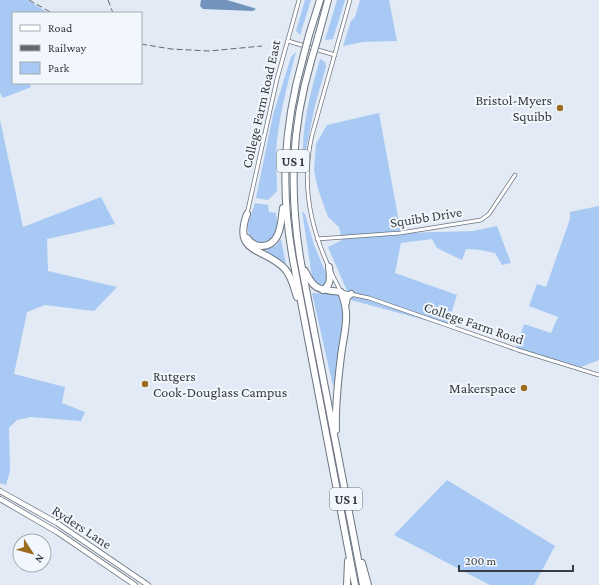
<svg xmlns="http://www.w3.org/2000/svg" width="599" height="585" viewBox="0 0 599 585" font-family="'Crimson Pro',serif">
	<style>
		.green { fill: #a7c9f3 }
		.water { fill: #7294bc }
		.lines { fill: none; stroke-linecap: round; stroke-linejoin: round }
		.street-casing { stroke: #6d757f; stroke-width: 4.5 }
		.secondary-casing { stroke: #6d757f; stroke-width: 6 }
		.highway-casing { stroke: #6d757f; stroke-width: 8 }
		.street { stroke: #fff; stroke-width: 3 }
		.secondary { stroke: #fff; stroke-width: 4.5 }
		.highway { stroke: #fff; stroke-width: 6 }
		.rail { stroke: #63686e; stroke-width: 1; stroke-dasharray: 6 3; stroke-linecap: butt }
		.highway-bridge-casing { stroke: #6d757f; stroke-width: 8; stroke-linecap: butt }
		.highway-bridge { stroke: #fff; stroke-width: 6 }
		.poi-dot { fill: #9b6b1e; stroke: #f1f7fd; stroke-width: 1.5 }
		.labels { text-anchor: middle; stroke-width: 4; stroke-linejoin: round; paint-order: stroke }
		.shield { fill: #f1f7fd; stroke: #707479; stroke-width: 1 }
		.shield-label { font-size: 13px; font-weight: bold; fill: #383c40 }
		.poi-label { font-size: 14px; fill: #383c40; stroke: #f1f7fd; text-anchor: end }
		.street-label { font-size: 14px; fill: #383c40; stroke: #f1f7fd }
	</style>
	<rect width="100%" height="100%" fill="#e1eaf5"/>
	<g class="green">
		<path d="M 0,0 L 28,0 L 48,13 L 13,13 L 13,83 L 29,83 L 31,87 L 3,98 L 0,93 Z"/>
		<path d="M 305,0 L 311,0 L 300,35 L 296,31 Z"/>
		<path d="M 337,0 L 345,0 L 333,39 L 325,40 Z"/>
		<path d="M 360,0 L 389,0 L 397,41 L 363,42 L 343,46 L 351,21 L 355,17 Z"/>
		<path d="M 296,52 C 287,86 277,122 276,157 C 276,168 277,180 277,191 L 268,200 L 256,198 L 273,115 L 291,57 Z"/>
		<path d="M 320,59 L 325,62 L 326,67 L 315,105 L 303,165 C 301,129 310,93 320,59 Z"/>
		<path d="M 379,113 L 401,233 L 473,231 L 497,226 L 511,263 L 502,265 L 495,253 L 480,250 L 466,249 L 462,260 L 437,248 L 432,239 L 401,243 L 395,273 L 457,295 L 447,326 L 351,300 L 328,247 L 342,240 L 339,227 L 328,217 L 318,189 L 314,170 L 316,144 L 327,125 Z"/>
		<path d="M 0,120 L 23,227 L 101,197 L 115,224 L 47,239 L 48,271 L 117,287 L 94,311 L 45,305 L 27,312 L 14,374 L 65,387 L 62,403 L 85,412 L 81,421 L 31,417 L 17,420 L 9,428 L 10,471 L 6,485 L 0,483 Z"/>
		<path d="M 255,203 L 268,205 L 269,212 L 276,213 C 276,217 278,223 277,228 C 274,244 250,249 248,230 C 247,223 253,211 255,203 Z"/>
		<path d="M 599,206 L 599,360 L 576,369 L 515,351 L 524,324 L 551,333 L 558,317 L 529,306 L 537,284 L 546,287 L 570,219 L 570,212 Z"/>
		<path d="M 302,211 L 305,214 L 314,245 L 327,276 L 327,282 L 324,286 L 318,284 L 312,277 Z"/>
		<path d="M 281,239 L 286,264 L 264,250 L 276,246 Z"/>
		<path d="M 312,293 L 338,294 L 343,304 L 343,320 L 338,369 L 333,386 Z"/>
		<path d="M 447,480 L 555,546 L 534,585 L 490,585 L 394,535 Z"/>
	</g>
	<path class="water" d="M 201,0 L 227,0 L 254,8 L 256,9 L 253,11 L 203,9 L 200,6 Z"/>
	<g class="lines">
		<defs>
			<g id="street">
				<path d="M 350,0 L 312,135 C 299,193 314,241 341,292 L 369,298 L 518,350 L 599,375"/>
				<path d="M 288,41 L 335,55"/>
				<path d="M 247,214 L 277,79 L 299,0"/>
				<path d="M 317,239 L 400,233 L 481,220 L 489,214 L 515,175"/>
			</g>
			<g id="secondary">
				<path d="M 0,491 L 57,523 L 148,585"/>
				<path d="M 0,499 L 57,532 L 135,585"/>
			</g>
			<g id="highway">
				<path d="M 309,35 L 320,0"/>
				<path d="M 318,37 L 328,0"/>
				<path d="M 303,58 C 283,129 280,193 294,265 L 355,585"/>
				<path d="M 311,61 C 291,129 289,193 301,263 L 363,585"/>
				<path d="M 247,214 C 232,255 265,247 285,269 C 292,277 294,288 297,297"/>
				<path d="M 247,238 C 251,243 255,246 261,246 C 281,246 281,222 283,208"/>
				<path d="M 305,271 C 315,292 320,289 341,292 C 351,316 344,331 341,356 C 338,381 335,404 336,430"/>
				<path d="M 323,290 C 332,284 330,276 329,267"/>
				<path d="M 346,303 L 347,297 L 351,294"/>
				<path d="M 362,563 L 368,585"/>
				<path d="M 347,585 L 348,561"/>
			</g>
		</defs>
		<use href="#street" class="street-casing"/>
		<use href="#secondary" class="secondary-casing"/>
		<use href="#highway" class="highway-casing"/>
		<use href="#street" class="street"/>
		<use href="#secondary" class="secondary"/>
		<use href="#highway" class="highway"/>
		<g class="rail">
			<path d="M 29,0 L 52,13"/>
			<path d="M 108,0 L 113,13"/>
			<path d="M 141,44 L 171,49 L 209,51 L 262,46"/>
		</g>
		<defs>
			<g id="highway-bridge">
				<path d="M 303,58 L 309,35"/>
				<path d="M 311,61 L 318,37"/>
			</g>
		</defs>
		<use href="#highway-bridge" class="highway-bridge-casing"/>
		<use href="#highway-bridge" class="highway-bridge"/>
	</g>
	<g class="poi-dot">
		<circle cx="560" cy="108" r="4"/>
		<circle cx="145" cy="384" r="4"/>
		<circle cx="524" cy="388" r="4"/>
	</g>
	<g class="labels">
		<g class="shield">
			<rect x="277" y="150" width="32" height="22" rx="3"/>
			<rect x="330" y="488" width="32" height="22" rx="3"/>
		</g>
		<g class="shield-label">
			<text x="293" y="166">US 1</text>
			<text x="346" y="504">US 1</text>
		</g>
		<g class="poi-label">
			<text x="552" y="105">Bristol-Myers<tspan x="552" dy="16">Squibb</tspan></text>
			<text x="153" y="381" text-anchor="start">Rutgers<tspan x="153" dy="16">Cook-Douglass Campus</tspan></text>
			<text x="516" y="393">Makerspace</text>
		</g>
		<g class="street-label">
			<text transform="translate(261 104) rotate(-77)" y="5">College Farm Road East</text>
			<text transform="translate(426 217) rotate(-9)" y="5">Squibb Drive</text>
			<text transform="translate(474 323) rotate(19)" y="5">College Farm Road</text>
			<text transform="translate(82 527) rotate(33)" y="5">Ryders Lane</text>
		</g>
	</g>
	<rect x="12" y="12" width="130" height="72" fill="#f1f7fd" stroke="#a7acb1"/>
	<rect x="20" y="25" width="20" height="6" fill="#ffffff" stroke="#a7acb1"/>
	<text x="48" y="32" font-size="12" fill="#383c40">Road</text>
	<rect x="20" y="45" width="20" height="6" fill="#63686e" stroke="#a7acb1"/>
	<text x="48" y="52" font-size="12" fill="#383c40">Railway</text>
	<rect x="20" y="62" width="20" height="12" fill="#a7c9f3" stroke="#a7acb1"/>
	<text x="48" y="72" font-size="12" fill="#383c40">Park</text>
	<g transform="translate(32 553) rotate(126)"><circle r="19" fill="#f1f7fd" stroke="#a7acb1"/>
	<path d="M0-3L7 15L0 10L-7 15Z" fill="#9b6b1e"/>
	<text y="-6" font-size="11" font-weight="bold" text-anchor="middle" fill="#383c40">N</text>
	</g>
	<path d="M459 565v6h114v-6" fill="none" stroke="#383c40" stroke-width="2"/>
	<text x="465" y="565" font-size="12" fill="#383c40" stroke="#f1f7fd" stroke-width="3" paint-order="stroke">200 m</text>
</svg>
